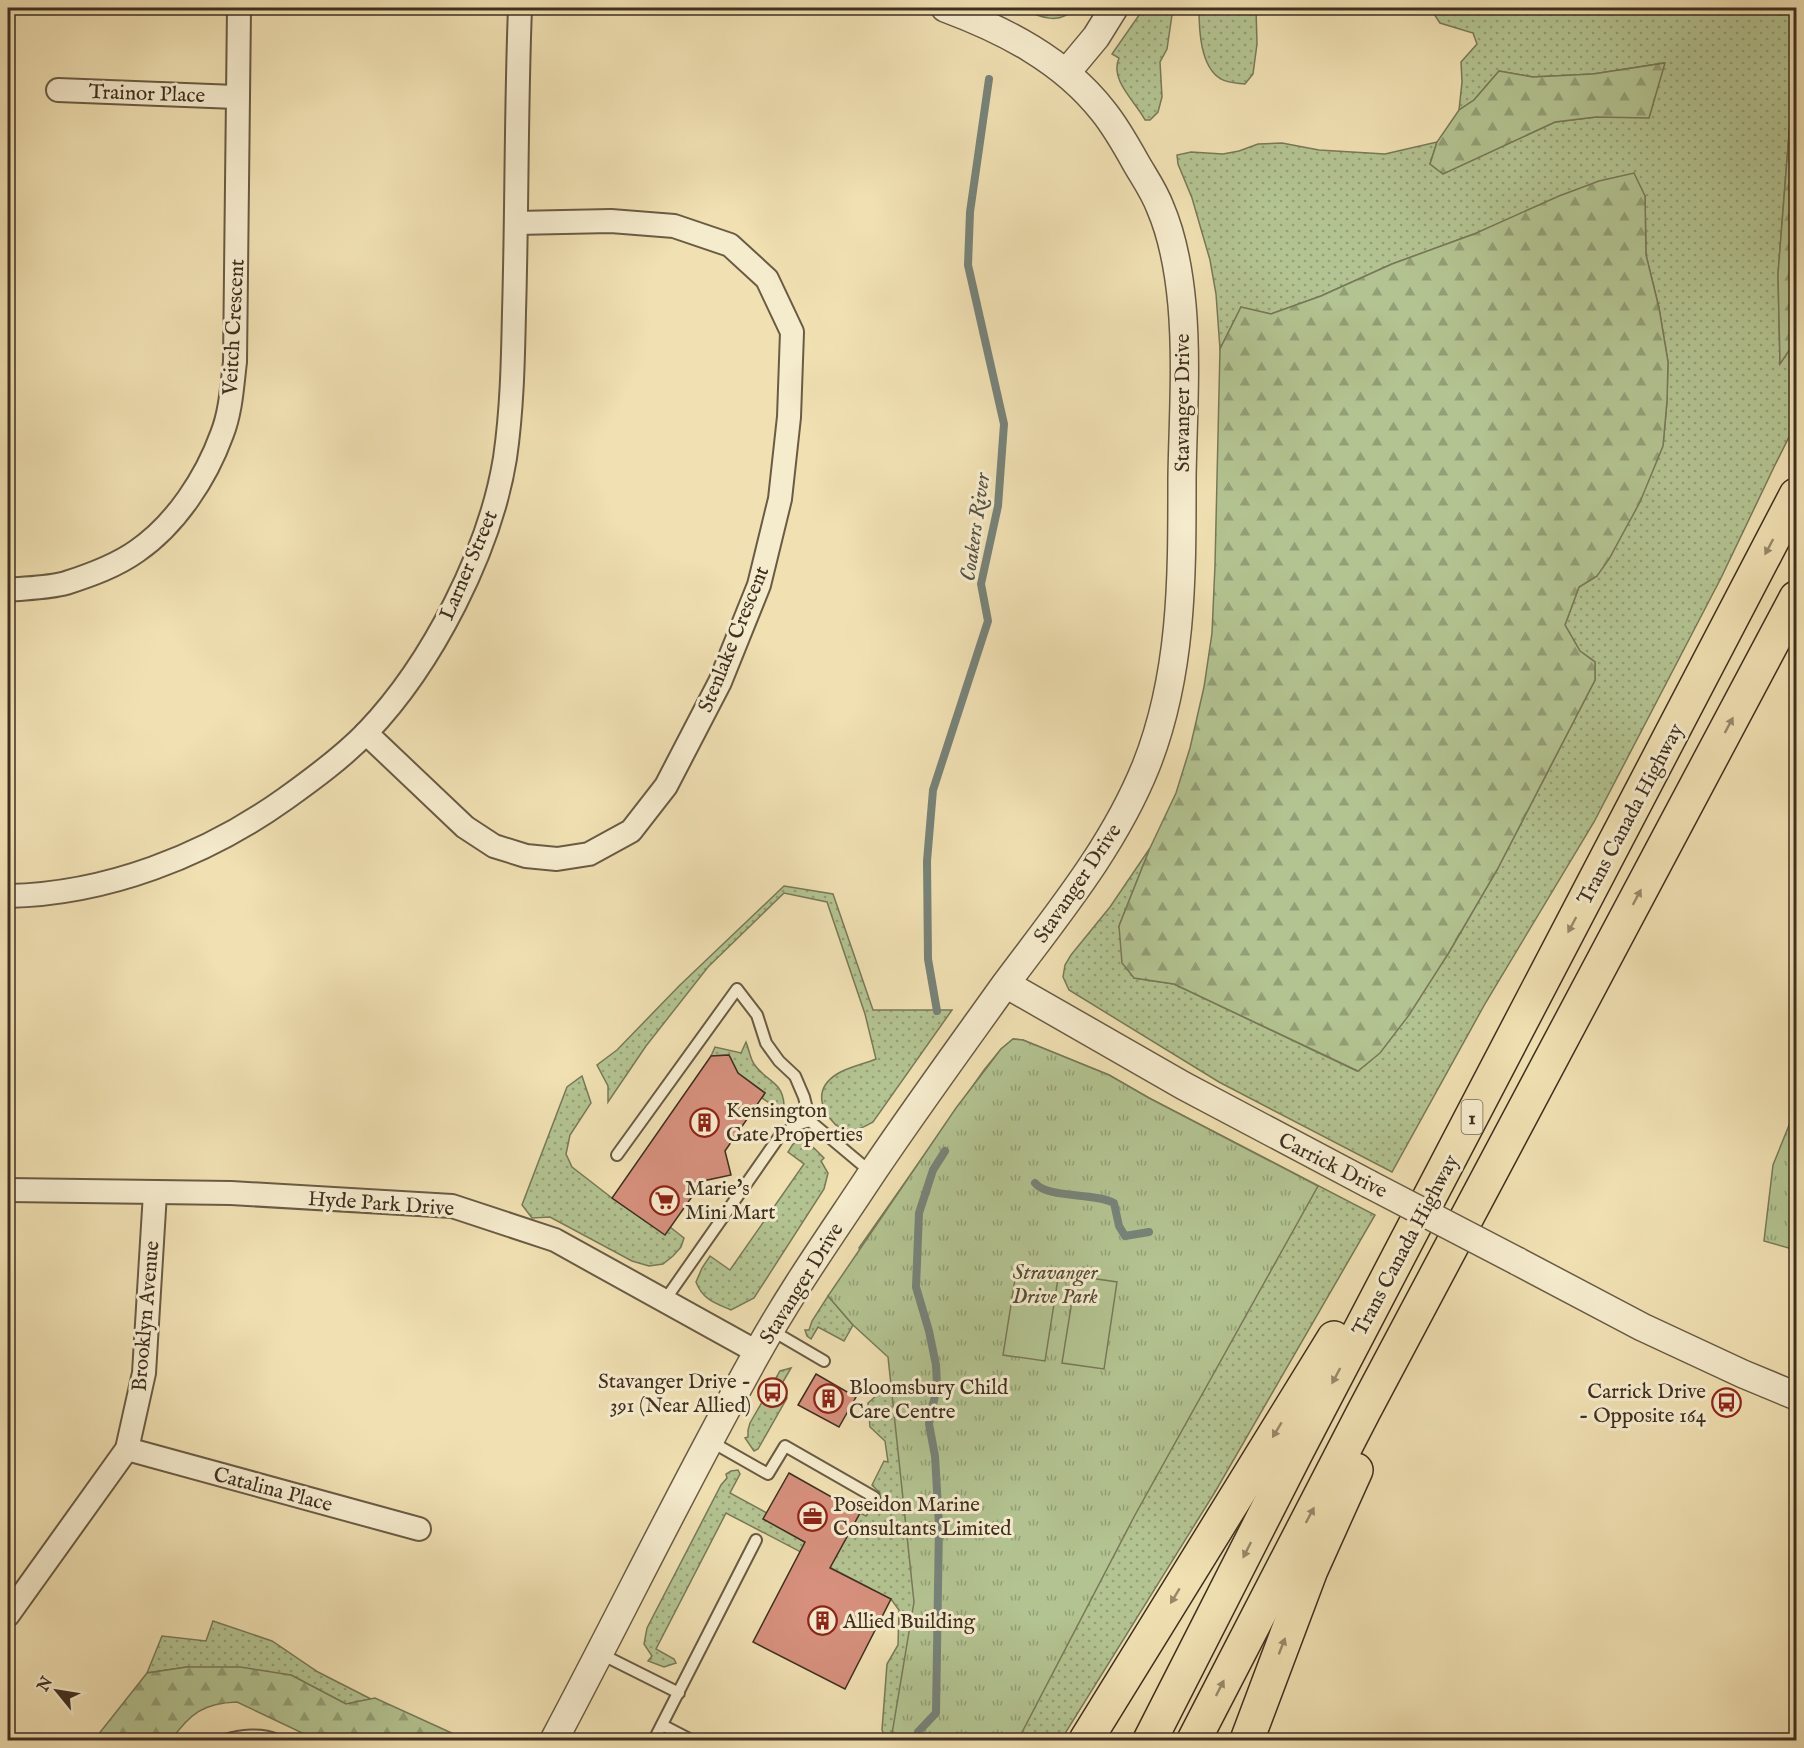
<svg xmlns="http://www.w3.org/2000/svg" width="1804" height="1748" viewBox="0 0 1804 1748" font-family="'IM FELL English',serif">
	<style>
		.grass { fill: url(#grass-dots); stroke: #787958; stroke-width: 1.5 }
		.forest { fill: url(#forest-firs); stroke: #787958; stroke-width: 1.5 }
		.park { fill: url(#park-tufts); stroke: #787958; stroke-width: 1.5 }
		.pitch { fill: #b3c391; stroke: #787958; stroke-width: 1.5 }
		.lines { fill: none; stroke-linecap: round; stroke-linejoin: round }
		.stream { stroke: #778379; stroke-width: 8 }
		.building { fill: #d6907d; stroke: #3e2f20; stroke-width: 1.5 }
		.service-casing { stroke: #6a5b44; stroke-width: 14 }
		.minor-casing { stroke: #6a5b44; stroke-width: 26 }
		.tertiary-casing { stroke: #6a5b44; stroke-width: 30 }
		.motorway-casing { stroke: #3e2f20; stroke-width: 36 }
		.service { stroke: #f5ebcd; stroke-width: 10 }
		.minor { stroke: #f5ebcd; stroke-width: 22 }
		.tertiary { stroke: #f5ebcd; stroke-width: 27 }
		.motorway { stroke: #f0e0b2; stroke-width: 33 }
		.tertiary-bridge-casing { stroke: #6a5b44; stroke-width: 30; stroke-linecap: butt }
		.tertiary-bridge { stroke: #f5ebcd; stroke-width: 27 }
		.oneway { fill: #978869 }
		.labels { text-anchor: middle; stroke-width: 6; stroke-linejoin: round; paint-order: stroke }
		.shield { fill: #f5ebcd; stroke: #756754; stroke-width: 1.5 }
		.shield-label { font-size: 20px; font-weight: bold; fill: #3e2f20 }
		.street-label { font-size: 21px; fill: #3e2f20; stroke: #f5ebcd }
		.poi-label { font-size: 21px; fill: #3e2f20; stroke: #f5ebcd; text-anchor: start }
		.park-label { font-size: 21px; font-style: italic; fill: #554d37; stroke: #f5ebcd }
		.water-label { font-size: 22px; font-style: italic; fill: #565245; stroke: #f5ebcd }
	</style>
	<defs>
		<pattern id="grass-dots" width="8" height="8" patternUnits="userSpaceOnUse" patternTransform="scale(1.5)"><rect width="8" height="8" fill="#b3c391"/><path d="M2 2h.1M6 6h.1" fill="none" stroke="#939f76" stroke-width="1.8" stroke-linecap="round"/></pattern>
		<pattern id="forest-firs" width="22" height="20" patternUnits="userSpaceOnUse" patternTransform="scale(1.5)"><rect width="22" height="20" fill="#b3c391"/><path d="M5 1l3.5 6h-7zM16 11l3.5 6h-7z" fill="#939f76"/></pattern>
		<pattern id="park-tufts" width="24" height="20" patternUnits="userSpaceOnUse" patternTransform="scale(1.5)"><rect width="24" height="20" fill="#b3c391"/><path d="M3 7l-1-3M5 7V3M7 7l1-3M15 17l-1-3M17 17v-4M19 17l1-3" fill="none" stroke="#939f76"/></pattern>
	</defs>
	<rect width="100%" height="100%" fill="#f0e0b2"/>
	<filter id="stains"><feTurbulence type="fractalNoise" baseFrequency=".00333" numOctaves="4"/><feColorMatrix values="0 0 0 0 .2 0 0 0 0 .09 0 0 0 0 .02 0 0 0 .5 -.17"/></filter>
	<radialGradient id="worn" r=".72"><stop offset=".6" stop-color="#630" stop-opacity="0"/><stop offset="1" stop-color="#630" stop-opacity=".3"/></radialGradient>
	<g class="grass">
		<path d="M 1021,8 L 1075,8 C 1060,26 1039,17 1021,8 Z"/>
		<path d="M 1144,8 L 1173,8 L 1167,49 L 1160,62 L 1162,97 L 1158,112 L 1150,120 L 1145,120 C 1136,102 1109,80 1119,58 L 1112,54 Z"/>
		<path d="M 1199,8 L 1256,8 L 1257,44 L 1253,74 L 1245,84 C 1238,83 1227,83 1221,79 C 1200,67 1199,29 1199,8 Z"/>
		<path d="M 1430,8 L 1792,8 L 1791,15 L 1796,15 L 1796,45 L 1778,274 L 1780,363 L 1796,340 L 1796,423 L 1774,467 L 1721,578 L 1594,822 L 1486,1002 L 1392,1172 L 1219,1082 L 1069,990 L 1063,977 L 1065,965 L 1071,955 L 1110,907 L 1150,848 L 1119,926 L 1134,978 L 1174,984 L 1357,1071 L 1448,954 L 1497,870 L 1595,680 L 1595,662 L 1580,651 L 1565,625 L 1579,587 L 1597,576 L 1663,445 L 1667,401 L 1668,362 L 1659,308 L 1646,255 L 1645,196 L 1474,234 L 1392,264 L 1321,296 L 1271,314 L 1241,307 L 1220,349 L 1216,294 L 1210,260 L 1192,198 L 1178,164 L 1177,155 L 1191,152 L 1223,154 L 1239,151 L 1258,144 L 1282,143 L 1319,150 L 1385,154 L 1437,142 L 1430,164 L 1443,174 L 1555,122 L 1596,117 L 1649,117 L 1664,63 L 1593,74 L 1533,77 L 1499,71 L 1474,100 L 1459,110 L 1462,82 L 1461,62 L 1477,44 L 1473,33 L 1440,23 Z"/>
		<path d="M 784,886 L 833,894 L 873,1010 L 952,1010 L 873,1122 C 864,1127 855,1133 845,1128 L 843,1131 C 823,1116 810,1091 837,1074 C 848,1067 864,1064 876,1059 L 865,1014 L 827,902 L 784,893 L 708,967 L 646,1046 L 608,1102 L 608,1086 L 597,1065 L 617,1050 L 679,986 Z"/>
		<path d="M 1013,1039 L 1023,1040 L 1109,1075 L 1149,1098 L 1375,1215 L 1215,1492 L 1061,1740 L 886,1740 L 882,1730 L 887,1664 L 898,1645 L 899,1610 L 891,1599 L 726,1513 L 656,1649 L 674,1659 L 676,1663 L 664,1667 L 648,1661 L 652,1656 L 644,1644 L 647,1628 L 721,1485 L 727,1478 L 726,1474 L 731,1471 L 738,1470 L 740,1474 L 730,1493 L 767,1513 L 764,1519 L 834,1559 L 860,1513 L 866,1516 L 880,1493 L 872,1485 L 884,1461 L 888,1462 L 885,1441 L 870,1427 L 868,1403 L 899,1376 L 859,1248 L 984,1070 L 1001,1049 Z"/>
		<path d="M 746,1042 C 749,1049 750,1058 754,1064 C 765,1081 783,1081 784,1105 L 777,1108 L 762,1098 L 765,1093 L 738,1073 L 729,1055 L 711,1056 L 715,1047 L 741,1053 Z"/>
		<path d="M 582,1076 L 591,1103 L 570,1135 L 566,1154 L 572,1167 L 612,1198 L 665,1234 L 670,1227 L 684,1238 L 681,1247 L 673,1256 L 663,1264 L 649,1266 L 632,1261 L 550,1217 L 532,1218 L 522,1205 L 567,1087 Z"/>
		<path d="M 800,1140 L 812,1146 L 824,1158 L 821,1161 L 828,1173 L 824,1189 L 754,1298 L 731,1310 C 715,1303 703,1300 696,1282 L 702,1268 L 710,1256 L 730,1270 L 804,1164 L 788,1152 L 793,1144 Z"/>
		<path d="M 828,1296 L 853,1325 L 844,1341 L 818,1327 L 811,1339 L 807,1336 L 805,1330 L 809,1330 L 812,1321 Z"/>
		<path d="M 791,1368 L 777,1392 L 787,1398 L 758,1449 L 754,1451 L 745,1438 L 748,1437 L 748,1430 L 750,1423 L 780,1371 Z"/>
		<path d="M 213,1621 L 272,1641 L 318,1672 L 371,1699 L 346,1704 L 291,1675 L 187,1667 L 147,1673 L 162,1636 L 206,1641 Z"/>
	</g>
	<g class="forest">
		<path d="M 1796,45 L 1796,340 L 1780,364 L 1778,274 Z"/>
		<path d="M 1665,63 L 1649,118 L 1596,117 L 1555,122 L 1443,174 L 1430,164 L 1437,142 L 1459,110 L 1474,100 L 1499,71 L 1533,77 L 1593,74 Z"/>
		<path d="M 1634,173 L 1645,196 L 1646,255 L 1659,308 L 1668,362 L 1667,401 L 1663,446 L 1640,502 L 1609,559 L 1597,576 L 1579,587 L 1565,625 L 1580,651 L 1595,662 L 1595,680 L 1497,870 L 1448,954 L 1409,1015 L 1380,1053 L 1358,1071 L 1174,984 L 1134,978 L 1122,963 L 1119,926 L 1150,848 L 1176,793 L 1190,748 L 1204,687 L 1212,633 L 1215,565 L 1220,349 L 1241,307 L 1271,314 L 1321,296 L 1392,264 L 1474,234 L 1559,196 L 1599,181 Z"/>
		<path d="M 187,1667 L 240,1667 L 291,1675 L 346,1704 L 375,1698 L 467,1740 L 317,1740 L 237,1702 C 203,1703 190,1714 171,1740 L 94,1740 L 147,1673 Z"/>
	</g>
	<g class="park">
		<path d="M 1013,1039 L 1023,1040 L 1109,1075 L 1149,1098 L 1318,1186 L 1135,1515 L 1018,1740 L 891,1740 L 914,1602 L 888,1357 L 853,1325 L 828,1296 L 956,1108 L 1001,1049 Z"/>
		<path d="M 1796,1108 L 1796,1250 L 1764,1241 L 1773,1165 Z"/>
	</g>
	<g class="pitch">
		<path d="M 1017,1267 L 1059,1272 L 1045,1361 L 1003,1355 Z"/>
		<path d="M 1076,1276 L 1117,1282 L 1104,1369 L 1062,1363 Z"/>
	</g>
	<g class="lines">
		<g class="stream">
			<path d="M 937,1011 L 928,959 L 927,861 L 933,790 L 988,621 L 981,584 L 998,506 L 1004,424 L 968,265 L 970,212 L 989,79"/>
			<path d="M 1035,1183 C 1048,1199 1093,1192 1114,1203 L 1119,1226 L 1125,1236 L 1149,1232"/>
			<path d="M 916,1740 L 918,1732 L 936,1713 L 939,1525 L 935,1456 L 929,1424 L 937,1386 L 936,1365 L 929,1331 L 916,1287 L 919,1213 L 933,1170 L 945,1151"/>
		</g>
	</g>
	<g class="building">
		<path d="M 729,1055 L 738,1073 L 765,1093 L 725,1151 L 731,1175 L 703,1181 L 665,1235 L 612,1198 L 711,1056 Z"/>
		<path d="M 816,1374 L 856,1397 L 839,1427 L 798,1405 Z"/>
		<path d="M 789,1473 L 860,1513 L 830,1568 L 891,1599 L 845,1689 L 753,1642 L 805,1542 L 763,1519 Z"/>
	</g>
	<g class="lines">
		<defs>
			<g id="service">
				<path d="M 617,1155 L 737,989 L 757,1015 L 766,1043 L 779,1061 L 795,1076 L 804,1097 L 810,1121 L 872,1173"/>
				<path d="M 665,1300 L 779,1137 L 796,1125 L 810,1121"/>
				<path d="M 771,1330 L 824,1361"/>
				<path d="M 710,1441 L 768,1474 L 785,1446 L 874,1497"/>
				<path d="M 601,1654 L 679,1693"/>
				<path d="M 662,1725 L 691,1740"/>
				<path d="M 225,1740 C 240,1735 262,1733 277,1740"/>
				<path d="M 654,1740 L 756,1540"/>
			</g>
			<g id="minor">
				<path d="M 58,90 L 236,97"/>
				<path d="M 8,590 C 26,588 48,588 66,583 C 91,575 116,566 137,551 C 176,524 206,478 222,434 C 231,411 232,386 235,362 L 239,8"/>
				<path d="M 366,733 L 465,827 L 494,846 L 526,856 L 557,859 L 589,854 L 631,831 L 666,786 L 720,682 L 759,585 L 780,499 L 789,417 L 792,332 L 767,279 L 730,245 L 674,226 L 611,221 L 516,223"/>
				<path d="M 8,896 C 106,894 205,856 285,799 C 313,779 343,757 367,732 C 432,664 490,551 505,458 C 512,410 513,361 514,312 C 517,211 516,109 520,8"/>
				<path d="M 8,1190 L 231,1193 L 452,1206 L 555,1240 L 757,1352"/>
				<path d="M 127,1449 L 419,1529"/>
				<path d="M 8,1615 L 127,1449 L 144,1373 L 155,1193"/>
			</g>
			<g id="tertiary">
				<path d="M 1066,73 L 1096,37 L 1114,8"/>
				<path d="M 1006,984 L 1184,1086 L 1369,1184"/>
				<path d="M 1517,1261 L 1642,1327 L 1743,1374 L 1796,1396"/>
				<path d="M 554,1740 C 622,1612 685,1482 756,1355 C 790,1293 831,1235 870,1176 C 913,1112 959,1049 1004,986 C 1056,916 1113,848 1146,766 C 1183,673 1182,575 1182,477 C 1183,420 1187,362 1182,305 C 1179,272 1173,237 1160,207 C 1154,191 1144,177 1136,163 C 1126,145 1116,127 1103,111 C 1063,60 1004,30 945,8"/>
			</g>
			<g id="motorway">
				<path d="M 1086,1740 L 1334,1338"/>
				<path d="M 1150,1740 L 1297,1451 L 1796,495"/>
				<path d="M 1194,1740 L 1364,1411 L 1796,598"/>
				<path d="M 1247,1740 L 1311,1570 L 1356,1470"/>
			</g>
		</defs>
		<use href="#service" class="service-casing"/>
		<use href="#minor" class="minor-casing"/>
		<use href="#tertiary" class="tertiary-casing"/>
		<use href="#motorway" class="motorway-casing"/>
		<use href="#service" class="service"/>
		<use href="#minor" class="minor"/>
		<use href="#tertiary" class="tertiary"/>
		<use href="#motorway" class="motorway"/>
		<defs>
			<path id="tertiary-bridge" d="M 1369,1184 L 1517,1261"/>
		</defs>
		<use href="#tertiary-bridge" class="tertiary-bridge-casing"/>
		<use href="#tertiary-bridge" class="tertiary-bridge"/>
	</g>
	<defs><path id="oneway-solid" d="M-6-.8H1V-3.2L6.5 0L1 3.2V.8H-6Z" transform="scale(1.5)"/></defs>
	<g class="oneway">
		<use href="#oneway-solid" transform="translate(1769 547) rotate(118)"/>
		<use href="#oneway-solid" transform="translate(1729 725) rotate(-62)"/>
		<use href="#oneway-solid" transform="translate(1637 897) rotate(-62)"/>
		<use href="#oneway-solid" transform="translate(1572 925) rotate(118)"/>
		<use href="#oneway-solid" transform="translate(1336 1376) rotate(118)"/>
		<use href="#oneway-solid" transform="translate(1277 1430) rotate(121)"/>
		<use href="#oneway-solid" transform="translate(1310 1515) rotate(-62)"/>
		<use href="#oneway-solid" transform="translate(1247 1550) rotate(117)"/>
		<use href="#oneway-solid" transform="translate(1175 1596) rotate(121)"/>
		<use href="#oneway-solid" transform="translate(1282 1646) rotate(-69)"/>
		<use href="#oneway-solid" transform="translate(1220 1688) rotate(-63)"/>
	</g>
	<defs>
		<symbol id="building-ring" viewBox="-11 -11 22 22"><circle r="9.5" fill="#f5ebcd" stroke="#8f2418" stroke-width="1.5"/><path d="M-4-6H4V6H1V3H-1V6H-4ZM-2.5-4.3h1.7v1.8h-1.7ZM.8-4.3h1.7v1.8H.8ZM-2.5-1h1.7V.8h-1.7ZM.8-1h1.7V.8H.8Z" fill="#8f2418"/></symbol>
		<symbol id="supermarket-ring" viewBox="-11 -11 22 22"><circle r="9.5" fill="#f5ebcd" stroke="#8f2418" stroke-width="1.5"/><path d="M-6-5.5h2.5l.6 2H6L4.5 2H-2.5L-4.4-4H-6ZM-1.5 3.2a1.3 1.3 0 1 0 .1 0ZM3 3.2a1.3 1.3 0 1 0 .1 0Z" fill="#8f2418"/></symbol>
		<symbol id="bus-ring" viewBox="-11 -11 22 22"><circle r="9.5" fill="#f5ebcd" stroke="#8f2418" stroke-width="1.5"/><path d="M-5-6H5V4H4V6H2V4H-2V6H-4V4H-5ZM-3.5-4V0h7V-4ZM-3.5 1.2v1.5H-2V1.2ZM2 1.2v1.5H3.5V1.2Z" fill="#8f2418"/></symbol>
		<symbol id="office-ring" viewBox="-11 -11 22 22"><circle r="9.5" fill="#f5ebcd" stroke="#8f2418" stroke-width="1.5"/><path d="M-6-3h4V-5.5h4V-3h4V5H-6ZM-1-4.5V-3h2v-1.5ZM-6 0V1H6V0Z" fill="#8f2418"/></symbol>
	</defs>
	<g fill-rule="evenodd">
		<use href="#building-ring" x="688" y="1106" width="33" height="33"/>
		<use href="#supermarket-ring" x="648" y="1184" width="33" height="33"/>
		<use href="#bus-ring" x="756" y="1376" width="33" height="33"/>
		<use href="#building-ring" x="812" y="1382" width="33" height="33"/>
		<use href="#bus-ring" x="1710" y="1386" width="33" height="33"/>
		<use href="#office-ring" x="796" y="1500" width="33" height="33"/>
		<use href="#building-ring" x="806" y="1604" width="33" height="33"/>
	</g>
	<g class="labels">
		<rect class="shield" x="1461.5" y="1100" width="21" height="34" rx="4.5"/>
		<g class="shield-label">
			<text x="1472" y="1124">1</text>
		</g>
		<g class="street-label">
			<text transform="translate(147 93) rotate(2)" y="7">Trainor Place</text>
			<text transform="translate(233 327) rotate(-87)" y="7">Veitch Crescent</text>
			<text transform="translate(1182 403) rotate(-90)" y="7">Stavanger Drive</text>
			<text transform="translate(468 565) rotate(-67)" y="7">Larner Street</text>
			<text transform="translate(733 639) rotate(-68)" y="7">Stenlake Crescent</text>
			<text transform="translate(1630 814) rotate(-62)" y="7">Trans Canada Highway</text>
			<text transform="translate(1077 883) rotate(-56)" y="7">Stavanger Drive</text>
			<text transform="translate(1333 1165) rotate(27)" y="7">Carrick Drive</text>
			<text transform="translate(381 1203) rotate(4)" y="7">Hyde Park Drive</text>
			<text transform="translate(1405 1245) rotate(-62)" y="7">Trans Canada Highway</text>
			<text transform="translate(801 1283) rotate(-58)" y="7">Stavanger Drive</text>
			<text transform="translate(145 1316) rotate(-85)" y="7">Brooklyn Avenue</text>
			<text transform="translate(273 1489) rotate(15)" y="7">Catalina Place</text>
		</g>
		<g class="poi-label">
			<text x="726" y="1117">Kensington<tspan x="726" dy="24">Gate Properties</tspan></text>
			<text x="685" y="1195">Marie's<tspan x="685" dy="24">Mini Mart</tspan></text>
			<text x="751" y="1388" text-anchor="end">Stavanger Drive -<tspan x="751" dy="24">391 (Near Allied)</tspan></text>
			<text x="849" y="1394">Bloomsbury Child<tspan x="849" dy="24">Care Centre</tspan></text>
			<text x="1706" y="1398" text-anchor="end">Carrick Drive<tspan x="1706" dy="24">- Opposite 164</tspan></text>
			<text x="833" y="1511">Poseidon Marine<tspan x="833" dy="24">Consultants Limited</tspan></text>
			<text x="843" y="1628">Allied Building</text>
		</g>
		<g class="park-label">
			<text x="1055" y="1279">Stravanger<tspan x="1055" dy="24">Drive Park</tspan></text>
		</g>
		<g class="water-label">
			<text transform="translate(974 527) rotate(-82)" y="8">Coakers River</text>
		</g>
	</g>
	<rect width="1804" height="1748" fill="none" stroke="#f0e0b2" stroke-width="30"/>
	<rect x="9" y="9" width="1786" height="1730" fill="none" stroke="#3e2f20" stroke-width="3"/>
	<rect x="15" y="15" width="1774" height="1718" fill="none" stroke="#3e2f20" stroke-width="1.5"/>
	<g transform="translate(57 1691) rotate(300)" stroke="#f5ebcd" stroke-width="4.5" paint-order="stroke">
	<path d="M0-4.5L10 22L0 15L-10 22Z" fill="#3e2f20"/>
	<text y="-9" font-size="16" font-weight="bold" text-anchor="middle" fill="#3e2f20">N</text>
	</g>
	<rect width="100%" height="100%" filter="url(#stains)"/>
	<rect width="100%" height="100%" fill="url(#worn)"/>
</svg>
